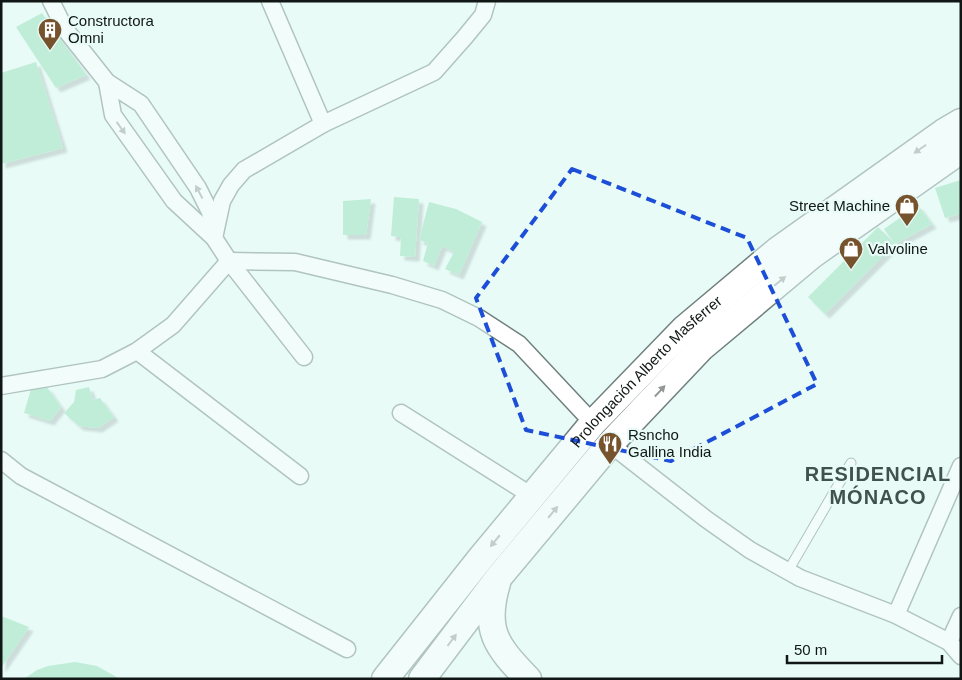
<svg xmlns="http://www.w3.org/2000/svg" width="962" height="680" viewBox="0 0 962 680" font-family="Helvetica,sans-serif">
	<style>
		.building { fill: #90dcb1; filter: url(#shadow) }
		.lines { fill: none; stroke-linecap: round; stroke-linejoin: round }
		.service-casing { stroke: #6f807d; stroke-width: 11 }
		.minor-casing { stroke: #6f807d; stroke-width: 19 }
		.primary-casing { stroke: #6f807d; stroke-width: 29 }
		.service { stroke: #fff; stroke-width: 9 }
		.minor { stroke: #fff; stroke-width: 16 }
		.primary { stroke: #fff; stroke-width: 26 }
		.oneway { fill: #939796 }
		.marked { fill: none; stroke: #1d4ed8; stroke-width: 4; stroke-dasharray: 10 6; stroke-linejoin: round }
		.labels { text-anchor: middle; stroke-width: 4.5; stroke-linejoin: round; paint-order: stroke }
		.poi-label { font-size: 15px; fill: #101715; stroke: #e8fbf7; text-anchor: start }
		.street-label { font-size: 15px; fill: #101715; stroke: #e8fbf7 }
		.district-label { font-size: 20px; font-weight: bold; letter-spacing: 1px; fill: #41514e; stroke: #e8fbf7 }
	</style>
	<defs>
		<filter id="shadow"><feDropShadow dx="4.5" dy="4.5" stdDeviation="1" flood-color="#0004"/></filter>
	</defs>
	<rect width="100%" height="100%" fill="#e8fbf7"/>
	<g class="building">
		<path d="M 42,13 L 86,75 L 56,88 L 16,27 Z"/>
		<path d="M 36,62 L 63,148 L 1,164 L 1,73 Z"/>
		<path d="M 961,180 L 961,214 L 945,218 L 935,188 Z"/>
		<path d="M 394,197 L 419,199 L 415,257 L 400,256 L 401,237 L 391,236 Z"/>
		<path d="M 371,199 L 366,235 L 343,235 L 343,201 Z"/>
		<path d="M 429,202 L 456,209 L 482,222 L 459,275 L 445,269 L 454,252 L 442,246 L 434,266 L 423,261 L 428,243 L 419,240 Z"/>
		<path d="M 918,205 L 932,224 L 895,244 L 884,229 Z"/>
		<path d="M 878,227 L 895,244 L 825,314 L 808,297 Z"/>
		<path d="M 47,387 L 61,407 L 50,421 L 24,413 L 31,389 Z"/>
		<path d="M 89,387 L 93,400 L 100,398 L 114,417 L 98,428 L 79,426 L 64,413 L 74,402 L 76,390 Z"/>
		<path d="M 1,616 L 29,627 L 1,668 Z"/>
		<path d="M 75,662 L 97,666 L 120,679 L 24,679 L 37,670 L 48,666 Z"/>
	</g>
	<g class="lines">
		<defs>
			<path id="service" d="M 788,571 L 851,463"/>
			<g id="minor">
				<path d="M 51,1 L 65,29 L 107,82 L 141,104 L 198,188 L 210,212 L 213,230"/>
				<path d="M 270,1 L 323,124"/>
				<path d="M 107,82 L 113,115 L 174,201 L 214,238 L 229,261 L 304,357"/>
				<path d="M 214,238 L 222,201 L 231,185 L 244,170 L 323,124 L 434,72 L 465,37 L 483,15 L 487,1"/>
				<path d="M 137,351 L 300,476"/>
				<path d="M 1,386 L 102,369 L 137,351 L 173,325 L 229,261 L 295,262 L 392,285 L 442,300 L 479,318 L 519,344 L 593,423"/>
				<path d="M 401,413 L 532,496"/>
				<path d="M 610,444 L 706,519 L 750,550 L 800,578 L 896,615 L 949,642 L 961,656"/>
				<path d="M 1,460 L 21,476 L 347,649"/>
				<path d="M 896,615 L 961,466"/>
				<path d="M 949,642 L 961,616"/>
			</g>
			<g id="primary">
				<path d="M 497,583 C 483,630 496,646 528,679"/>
				<path id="s1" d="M 385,679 L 480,559 L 593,423 L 684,329 L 778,250 L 944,132 L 961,122"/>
				<path d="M 422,679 L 499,577 L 610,444 L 701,348 L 812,255 L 961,150"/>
			</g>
		</defs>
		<use href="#service" class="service-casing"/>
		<use href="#minor" class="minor-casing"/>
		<use href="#primary" class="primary-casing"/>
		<use href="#service" class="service"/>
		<use href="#minor" class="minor"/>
		<use href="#primary" class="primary"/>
	</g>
	<defs><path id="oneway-solid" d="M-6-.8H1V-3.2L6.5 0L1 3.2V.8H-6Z" transform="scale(1.25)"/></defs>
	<g class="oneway">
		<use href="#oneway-solid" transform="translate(121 128) rotate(54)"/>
		<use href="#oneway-solid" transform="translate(920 149) rotate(145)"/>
		<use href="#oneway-solid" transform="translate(199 192) rotate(-118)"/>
		<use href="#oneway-solid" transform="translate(780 281) rotate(-39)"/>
		<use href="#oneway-solid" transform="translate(660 391) rotate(-47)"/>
		<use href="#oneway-solid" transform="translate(553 512) rotate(-50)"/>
		<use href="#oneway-solid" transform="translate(495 541) rotate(130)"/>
		<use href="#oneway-solid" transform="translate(452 640) rotate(-53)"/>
	</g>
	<path d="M0 0H962V680H0ZM 572,169 L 747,238 L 817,384 L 671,461 L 526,430 L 476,298 Z" fill="#e8fbf7" fill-opacity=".55" fill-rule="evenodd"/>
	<path class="marked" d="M 572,169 L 747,238 L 817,384 L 671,461 L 526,430 L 476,298 Z"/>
	<defs>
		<symbol id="building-pin" viewBox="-11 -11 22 30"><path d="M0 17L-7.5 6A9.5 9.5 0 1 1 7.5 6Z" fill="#77532d" stroke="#e8fbf7"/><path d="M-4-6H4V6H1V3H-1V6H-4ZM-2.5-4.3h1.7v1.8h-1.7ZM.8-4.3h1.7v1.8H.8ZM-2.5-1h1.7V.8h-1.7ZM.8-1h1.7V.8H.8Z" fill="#fff"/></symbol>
		<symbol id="shop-pin" viewBox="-11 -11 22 30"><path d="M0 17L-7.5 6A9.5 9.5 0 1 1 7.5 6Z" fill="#77532d" stroke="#e8fbf7"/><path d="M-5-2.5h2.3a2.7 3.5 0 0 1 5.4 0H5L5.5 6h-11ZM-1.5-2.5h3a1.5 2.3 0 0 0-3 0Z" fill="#fff"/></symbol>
		<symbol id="restaurant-pin" viewBox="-11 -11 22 30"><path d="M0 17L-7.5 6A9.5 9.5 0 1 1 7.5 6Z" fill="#77532d" stroke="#e8fbf7"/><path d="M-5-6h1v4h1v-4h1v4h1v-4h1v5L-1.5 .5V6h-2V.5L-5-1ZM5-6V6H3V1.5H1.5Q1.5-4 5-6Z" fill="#fff"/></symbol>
	</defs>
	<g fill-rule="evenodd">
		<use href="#building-pin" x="36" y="16" width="28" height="38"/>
		<use href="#shop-pin" x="893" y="192" width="28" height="38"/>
		<use href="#shop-pin" x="837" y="235" width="28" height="38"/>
		<use href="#restaurant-pin" x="596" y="430" width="28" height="38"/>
	</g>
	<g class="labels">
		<g class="poi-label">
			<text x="68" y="26">Constructora<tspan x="68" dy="17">Omni</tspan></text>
			<text x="890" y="211" text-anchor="end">Street Machine</text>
			<text x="868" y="254">Valvoline</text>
			<text x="628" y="440">Rsncho<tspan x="628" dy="17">Gallina India</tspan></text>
		</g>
		<g class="street-label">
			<text dy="5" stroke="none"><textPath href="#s1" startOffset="404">Prolongación Alberto Masferrer</textPath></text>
		</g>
		<g class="district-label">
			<text x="878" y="481">RESIDENCIAL<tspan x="878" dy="23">MÓNACO</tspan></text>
		</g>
	</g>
	<rect width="962" height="680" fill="none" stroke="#101715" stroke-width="5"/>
	<path d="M787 655v8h155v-8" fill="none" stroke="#101715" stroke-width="2.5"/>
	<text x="794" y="655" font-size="15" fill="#101715" stroke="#e8fbf7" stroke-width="4" paint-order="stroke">50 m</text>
</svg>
